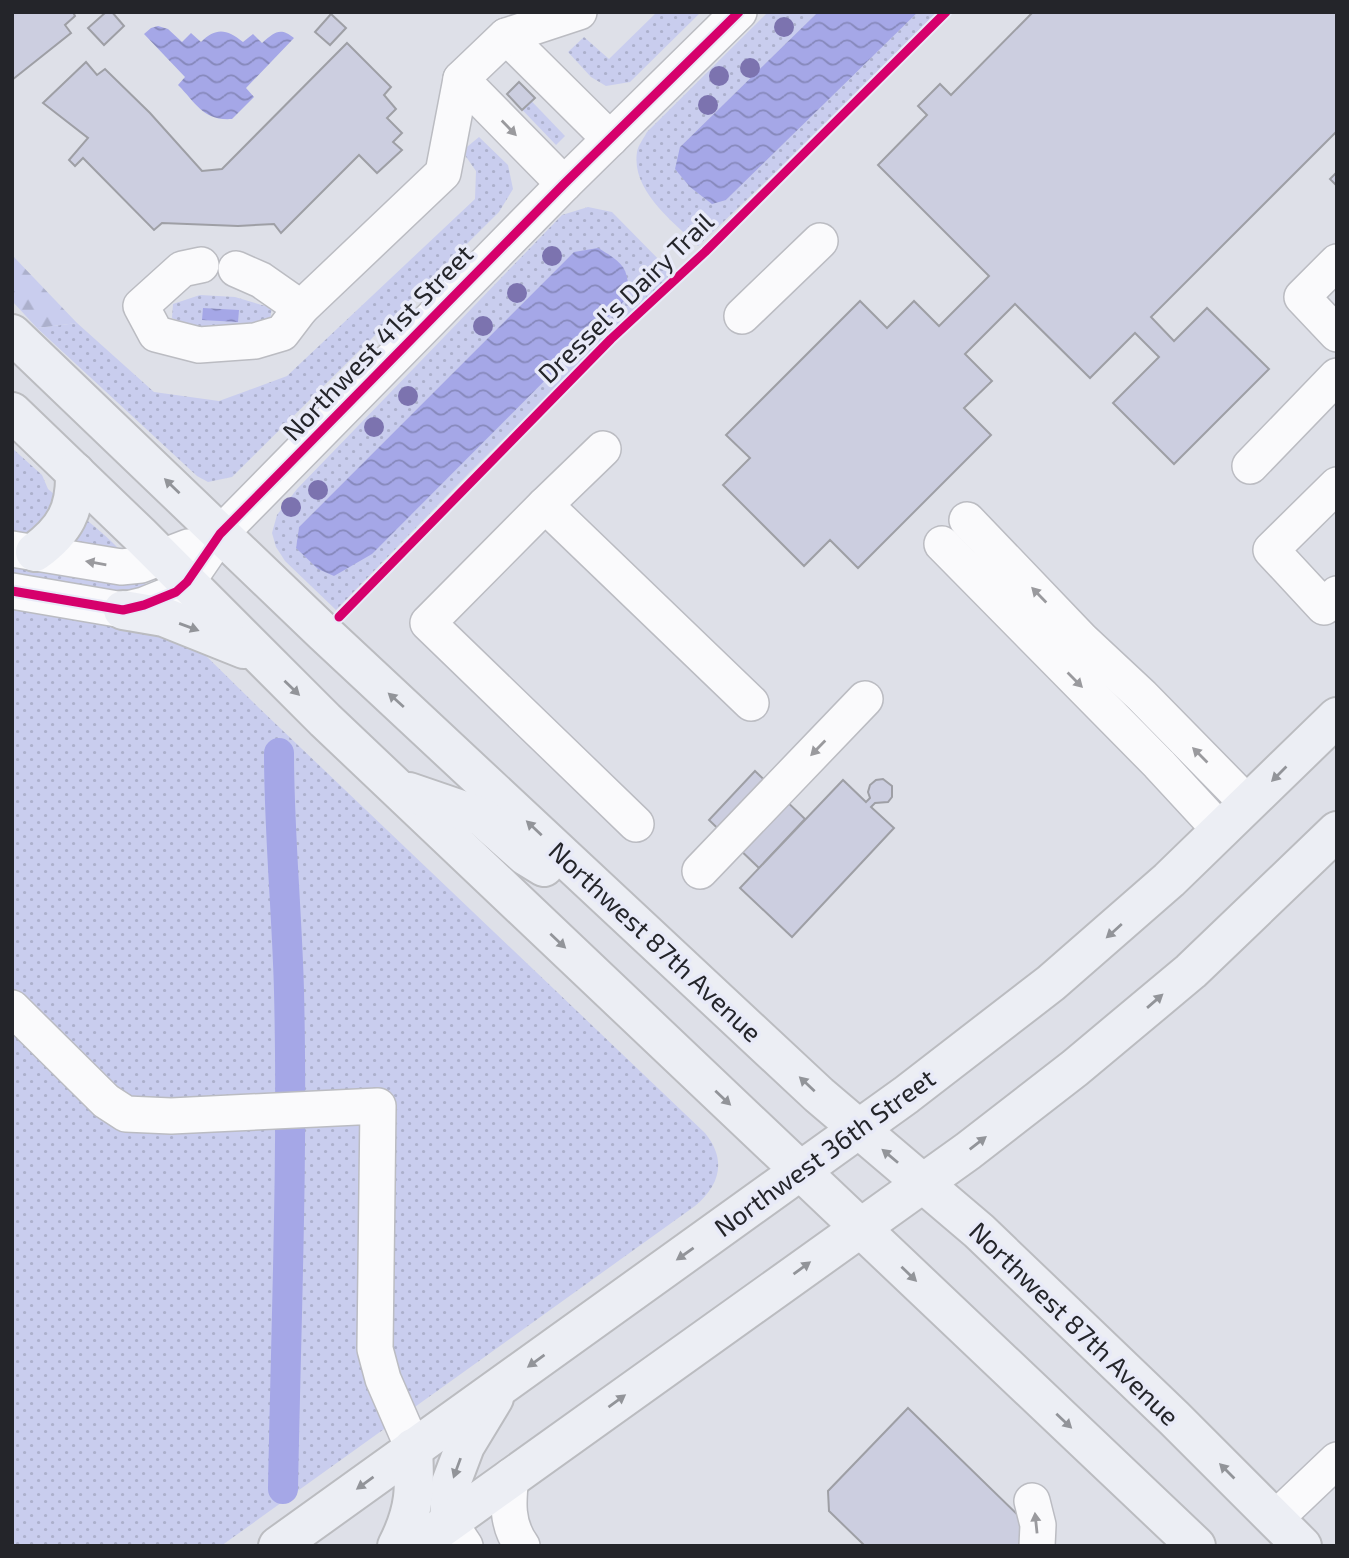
<svg xmlns="http://www.w3.org/2000/svg" width="1349" height="1558" viewBox="0 0 1349 1558" font-family="'Exo 2',sans-serif">
	<style>
		.grass { fill: url(#grass-dots); fill-rule: evenodd }
		.forest { fill: url(#forest-firs) }
		.water { fill: url(#water-waves) }
		.lines { fill: none; stroke-linecap: round; stroke-linejoin: round }
		.canal { stroke: #a5a7e7; stroke-width: 30 }
		.building { fill: #cccee0; stroke: #9e9fa5; stroke-width: 2 }
		.minor-casing { stroke: #bbbcc2; stroke-width: 38 }
		.major-casing { stroke: #bbbcc0; stroke-width: 42 }
		.minor { stroke: #fafafc; stroke-width: 35 }
		.major { stroke: #eceef4; stroke-width: 38 }
		.cycleway-casing { stroke: #e8eaf8; stroke-width: 13 }
		.cycleway { stroke: #d6006c; stroke-width: 9 }
		.tree { fill: #7c73af }
		.oneway { fill: #9a9a9e }
		.oneway2 { fill: #929499 }
		.labels { text-anchor: middle; stroke-width: 7; stroke-linejoin: round; paint-order: stroke }
		.street-label { font-size: 26px; fill: #24252a; stroke: #e8eaf8 }
	</style>
	<defs>
		<pattern id="grass-dots" width="8" height="8" patternUnits="userSpaceOnUse" patternTransform="scale(1.75)"><rect width="8" height="8" fill="#c9cdee"/><path d="M2 2h.1M6 6h.1" fill="none" stroke="#acb0cc" stroke-width="1.8" stroke-linecap="round"/></pattern>
		<pattern id="forest-firs" width="22" height="20" patternUnits="userSpaceOnUse" patternTransform="scale(1.75)"><rect width="22" height="20" fill="#c9cdee"/><path d="M5 1l3.5 6h-7zM16 11l3.5 6h-7z" fill="#acb0cc"/></pattern>
		<pattern id="water-waves" width="16" height="10" patternUnits="userSpaceOnUse" patternTransform="scale(1.75)"><rect width="16" height="10" fill="#a5a7e7"/><path d="M0 5q4-4 8 0t8 0" fill="none" stroke="#8688bb"/></pattern>
	</defs>
	<rect width="100%" height="100%" fill="#dee0e8"/>
	<g class="grass">
		<path d="M 657,12 L 701,12 L 630,82 L 606,86 L 591,77 L 568,52 L 584,37 L 609,59 Z"/>
		<path d="M 768,12 L 818,12 L 680,147 L 726,200 L 918,12 L 937,12 L 779,169 L 698,246 C 674,222 631,191 637,152 C 638,145 644,138 647,132 Z"/>
		<path d="M 517,86 L 565,136 L 556,145 L 508,95 Z"/>
		<path d="M 479,137 L 508,165 L 513,189 L 499,212 L 232,477 L 208,482 L 197,476 L 37,328 L 77,323 L 154,392 L 219,401 L 287,376 L 475,199 L 476,171 L 462,151 Z"/>
		<path d="M 588,207 L 612,212 L 672,273 L 471,471 L 336,610 L 285,561 L 276,547 L 272,533 L 277,515 L 297,489 L 562,215 ZM 574,252 L 296,548 L 299,527 Z"/>
		<path d="M 200,295 L 235,297 L 272,308 L 270,319 L 242,332 L 200,330 L 172,318 L 173,304 Z"/>
		<path d="M 12,448 L 42,475 L 48,489 C 79,515 135,553 148,590 L 201,651 L 259,708 L 705,1133 C 727,1160 720,1185 695,1206 L 221,1546 L 12,1546 Z"/>
	</g>
	<path class="forest" d="M 12,255 L 77,323 L 37,328 L 12,301 Z"/>
	<g class="water">
		<path d="M 818,12 L 918,12 L 726,200 L 712,204 L 690,187 L 675,169 L 680,147 Z"/>
		<path d="M 158,26 L 168,29 L 182,42 L 191,33 L 201,42 C 216,27 227,29 243,42 L 253,34 L 262,43 C 275,32 280,27 294,38 L 246,88 L 254,97 L 232,119 C 203,121 197,104 178,85 L 185,77 L 144,34 L 151,28 Z"/>
		<path d="M 598,248 C 622,262 631,269 627,298 L 372,554 L 334,576 L 318,569 L 296,548 L 299,527 L 574,252 Z"/>
		<path d="M 203,308 L 239,310 L 238,322 L 202,320 Z"/>
	</g>
	<g class="lines">
		<path class="canal" d="M 279,753 C 279,833 287,912 289,991 C 293,1157 286,1324 283,1489"/>
	</g>
	<g class="building">
		<path d="M 12,12 L 73,12 L 75,16 L 65,25 L 71,33 L 12,80 Z"/>
		<path d="M 106,12 L 112,12 L 124,26 L 104,45 L 88,28 Z"/>
		<path d="M 1033,12 L 1337,12 L 1337,131 L 1151,317 L 1174,341 L 1207,308 L 1269,369 L 1174,464 L 1113,403 L 1159,357 L 1135,333 L 1090,378 L 1015,304 L 965,354 L 992,381 L 964,408 L 991,435 L 858,568 L 830,540 L 804,566 L 723,485 L 750,458 L 726,435 L 860,301 L 887,328 L 914,301 L 939,326 L 989,276 L 878,165 L 927,115 L 918,106 L 940,84 L 951,95 Z"/>
		<path d="M 331,14 L 346,28 L 330,45 L 315,32 Z"/>
		<path d="M 347,43 L 391,87 L 384,95 L 396,109 L 387,118 L 402,133 L 393,142 L 402,150 L 377,173 L 359,155 L 281,233 L 274,224 L 238,226 L 162,223 L 154,230 L 83,158 L 75,166 L 69,160 L 88,138 L 43,103 L 86,62 L 97,75 L 105,69 L 150,113 L 202,171 L 222,169 Z"/>
		<path d="M 519,82 L 535,98 L 522,110 L 507,94 Z"/>
		<path d="M 1337,172 L 1337,186 L 1330,179 Z"/>
		<path d="M 755,771 L 805,819 L 759,868 L 709,820 Z"/>
		<path d="M 883,779 L 892,786 L 892,797 L 888,802 L 875,803 L 871,807 L 894,828 L 792,937 L 740,888 L 843,780 L 866,802 L 870,798 L 868,792 L 870,785 L 876,780 Z"/>
		<path d="M 908,1408 L 1026,1523 L 1027,1546 L 865,1546 L 829,1511 L 828,1491 Z"/>
	</g>
	<g class="lines">
		<defs>
			<g id="minor">
				<path d="M 506,36 L 610,139"/>
				<path d="M 461,79 L 564,184"/>
				<path d="M 1337,262 L 1302,297 L 1337,334"/>
				<path d="M 201,265 L 182,269 L 141,306 L 156,334 L 199,345 L 255,341 L 282,333 L 301,308"/>
				<path d="M 236,269 L 261,280 L 301,308 L 443,173 L 461,79 L 506,36 L 579,12"/>
				<path d="M 742,316 L 820,241"/>
				<path d="M 1250,466 L 1337,376"/>
				<path d="M 1337,485 L 1271,550 L 1324,607 L 1337,594"/>
				<path d="M 545,505 L 603,449"/>
				<path d="M 967,520 L 1082,640 L 1142,696 L 1248,804"/>
				<path d="M 942,544 L 1159,764 L 1221,831"/>
				<path d="M 12,549 L 121,567 L 141,565 L 188,547"/>
				<path d="M 12,591 L 123,610 L 144,605 L 176,592 L 187,582 L 220,534 L 564,184 L 739,12"/>
				<path d="M 636,824 L 428,623 L 545,505 L 751,703"/>
				<path d="M 700,871 L 865,699"/>
				<path d="M 12,1008 L 106,1101 L 126,1114 L 171,1116 L 378,1106 L 375,1349 L 383,1379 L 413,1448"/>
				<path d="M 511,1476 C 508,1501 506,1524 522,1546"/>
				<path d="M 1032,1501 L 1038,1525 L 1037,1546"/>
				<path d="M 1275,1519 L 1337,1460"/>
				<path d="M 449,1522 L 465,1546"/>
			</g>
			<g id="major">
				<path d="M 12,334 L 324,633 L 819,1095 L 979,1231 L 1174,1418 L 1302,1546"/>
				<path d="M 12,412 L 140,535 L 325,720 L 1196,1546"/>
				<path d="M 35,552 C 65,530 76,510 75,472"/>
				<path d="M 123,610 L 164,617 L 244,649"/>
				<path d="M 409,792 L 482,817 L 526,856 L 544,867"/>
				<path d="M 449,1522 L 451,1483 L 465,1446 L 494,1398"/>
				<path d="M 278,1546 L 906,1095 L 1051,983 L 1169,880 L 1337,717"/>
				<path d="M 397,1546 C 416,1509 415,1488 413,1448"/>
				<path d="M 416,1546 L 968,1151 L 1075,1068 L 1191,971 L 1337,831"/>
			</g>
		</defs>
		<use href="#minor" class="minor-casing"/>
		<use href="#major" class="major-casing"/>
		<use href="#minor" class="minor"/>
		<use href="#major" class="major"/>
		<defs>
			<g id="cycleway">
				<path d="M 12,591 L 123,610 L 144,605 L 176,592 L 187,582 L 220,534 L 564,184 L 739,12"/>
				<path d="M 339,617 L 611,339 L 705,252 L 946,12"/>
			</g>
		</defs>
		<use href="#cycleway" class="cycleway-casing"/>
		<use href="#cycleway" class="cycleway"/>
	</g>
	<g class="tree">
		<circle cx="784" cy="27" r="10"/>
		<circle cx="750" cy="68" r="10"/>
		<circle cx="719" cy="76" r="10"/>
		<circle cx="708" cy="105" r="10"/>
		<circle cx="552" cy="256" r="10"/>
		<circle cx="517" cy="293" r="10"/>
		<circle cx="483" cy="326" r="10"/>
		<circle cx="408" cy="396" r="10"/>
		<circle cx="374" cy="427" r="10"/>
		<circle cx="318" cy="490" r="10"/>
		<circle cx="291" cy="507" r="10"/>
	</g>
	<defs><path id="oneway-solid" d="M-6-.8H1V-3.2L6.5 0L1 3.2V.8H-6Z" transform="scale(1.75)"/></defs>
	<g class="oneway">
		<use href="#oneway-solid" transform="translate(509 128) rotate(46)"/>
		<use href="#oneway-solid" transform="translate(96 563) rotate(-170)"/>
		<use href="#oneway-solid" transform="translate(1039 595) rotate(-134)"/>
		<use href="#oneway-solid" transform="translate(1075 680) rotate(45)"/>
		<use href="#oneway-solid" transform="translate(818 748) rotate(134)"/>
		<use href="#oneway-solid" transform="translate(1200 755) rotate(-135)"/>
		<use href="#oneway-solid" transform="translate(1036 1523) rotate(-96)"/>
	</g>
	<g class="oneway2">
		<use href="#oneway-solid" transform="translate(172 486) rotate(-136)"/>
		<use href="#oneway-solid" transform="translate(189 627) rotate(20)"/>
		<use href="#oneway-solid" transform="translate(292 688) rotate(44)"/>
		<use href="#oneway-solid" transform="translate(396 700) rotate(-138)"/>
		<use href="#oneway-solid" transform="translate(1279 774) rotate(135)"/>
		<use href="#oneway-solid" transform="translate(534 828) rotate(-137)"/>
		<use href="#oneway-solid" transform="translate(1114 931) rotate(138)"/>
		<use href="#oneway-solid" transform="translate(558 941) rotate(43)"/>
		<use href="#oneway-solid" transform="translate(1155 1001) rotate(-41)"/>
		<use href="#oneway-solid" transform="translate(807 1084) rotate(-137)"/>
		<use href="#oneway-solid" transform="translate(723 1098) rotate(43)"/>
		<use href="#oneway-solid" transform="translate(978 1143) rotate(-38)"/>
		<use href="#oneway-solid" transform="translate(890 1156) rotate(-140)"/>
		<use href="#oneway-solid" transform="translate(685 1254) rotate(145)"/>
		<use href="#oneway-solid" transform="translate(802 1268) rotate(-36)"/>
		<use href="#oneway-solid" transform="translate(909 1274) rotate(44)"/>
		<use href="#oneway-solid" transform="translate(536 1361) rotate(144)"/>
		<use href="#oneway-solid" transform="translate(617 1401) rotate(-36)"/>
		<use href="#oneway-solid" transform="translate(1064 1421) rotate(43)"/>
		<use href="#oneway-solid" transform="translate(457 1468) rotate(110)"/>
		<use href="#oneway-solid" transform="translate(1227 1471) rotate(-135)"/>
		<use href="#oneway-solid" transform="translate(365 1483) rotate(144)"/>
	</g>
	<g class="labels">
		<g class="street-label">
			<text transform="translate(626 298) rotate(-44)" y="9">Dressel's Dairy Trail</text>
			<text transform="translate(378 343) rotate(-46)" y="9">Northwest 41st Street</text>
			<text transform="translate(655 942) rotate(43)" y="9">Northwest 87th Avenue</text>
			<text transform="translate(825 1153) rotate(-36)" y="9">Northwest 36th Street</text>
			<text transform="translate(1074 1324) rotate(44)" y="9">Northwest 87th Avenue</text>
		</g>
	</g>
	<rect width="1349" height="1558" fill="none" stroke="#24252a" stroke-width="28"/>
</svg>
